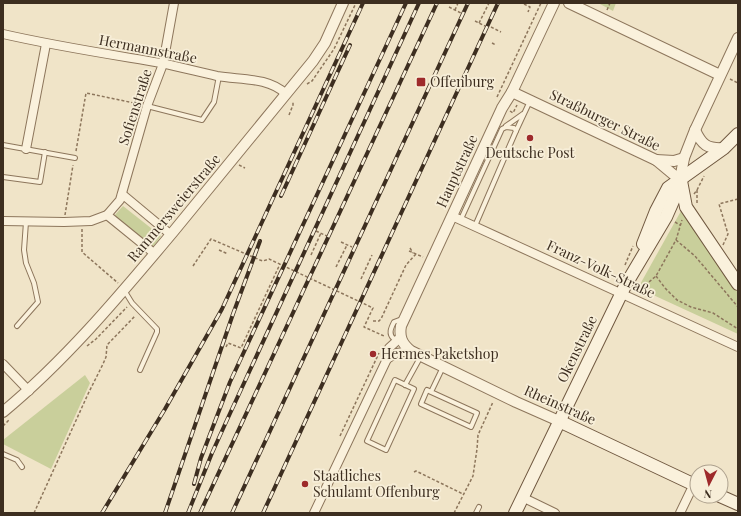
<svg xmlns="http://www.w3.org/2000/svg" width="741" height="516" viewBox="0 0 741 516" font-family="'Playfair Display',serif">
	<style>
		.green { fill: #c9cf9b }
		.lines { fill: none; stroke-linecap: round; stroke-linejoin: round }
		.service-casing { stroke: #8d765c; stroke-width: 6 }
		.minor-casing { stroke: #8d765c; stroke-width: 10 }
		.tertiary-casing { stroke: #8d765c; stroke-width: 12 }
		.secondary-casing { stroke: #6f573f; stroke-width: 14 }
		.path { stroke: #8d765c; stroke-width: 1.5; stroke-dasharray: 3 2; stroke-linecap: butt }
		.service { stroke: #faf1dc; stroke-width: 4 }
		.minor { stroke: #faf1dc; stroke-width: 8 }
		.tertiary { stroke: #faf1dc; stroke-width: 10 }
		.secondary { stroke: #faf1dc; stroke-width: 12 }
		.rail-casing { stroke: #3d2e20; stroke-width: 4 }
		.rail { stroke: #f7eed8; stroke-width: 2.5; stroke-dasharray: 8; stroke-linecap: butt }
		.poi-dot { fill: #9e2a2b; stroke: #f7eed8; stroke-width: 1.5 }
		.labels { text-anchor: middle; stroke-width: 3.5; stroke-linejoin: round; paint-order: stroke }
		.street-label { font-size: 14px; fill: #3d2e20; stroke: #f7eed8 }
		.poi-label { font-size: 14px; fill: #3d2e20; stroke: #f7eed8; text-anchor: start }
	</style>
	<rect width="100%" height="100%" fill="#f0e4c8"/>
	<g class="green">
		<path d="M 600,3 L 616,3 L 613,11 L 600,4 Z"/>
		<path d="M 123,206 L 161,236 L 153,247 L 114,216 Z"/>
		<path d="M 681,211 L 738,293 L 738,334 L 638,288 Z"/>
		<path d="M 85,375 L 90,383 L 51,469 L 3,444 L 3,440 Z"/>
	</g>
	<g class="lines">
		<defs>
			<g id="service">
				<path d="M 147,106 L 202,120 L 214,102 L 219,76"/>
				<path d="M 506,126 L 523,114"/>
				<path d="M 516,131 L 530,101"/>
				<path d="M 3,145 L 75,158"/>
				<path d="M 3,177 L 40,182 L 45,152"/>
				<path d="M 461,219 L 502,129 L 506,127 L 514,128 L 516,131 L 475,226"/>
				<path d="M 124,290 L 132,303 L 157,329 L 157,332 L 140,370"/>
				<path d="M 17,326 L 38,302 L 34,283 L 26,263 L 24,250 L 26,222"/>
				<path d="M 397,338 L 394,339 C 388,334 391,328 394,322 L 402,319"/>
				<path d="M 395,380 L 414,389 L 386,450 L 367,441 Z"/>
				<path d="M 405,385 L 421,356"/>
				<path d="M 431,392 L 427,390 L 421,404 L 471,427 L 477,413 L 431,392 L 443,367"/>
				<path d="M 3,454 L 17,460 L 22,467"/>
				<path d="M 476,513 L 479,507"/>
			</g>
			<g id="minor">
				<path d="M 3,34 C 55,46 108,54 161,63 C 180,67 199,72 217,76 C 241,80 268,77 286,94"/>
				<path d="M 26,149 L 46,44"/>
				<path d="M 122,194 L 170,234"/>
				<path d="M 107,215 L 155,254"/>
				<path d="M 452,216 L 738,347"/>
				<path d="M 3,221 L 64,222 L 91,221 L 107,215 L 120,200 L 147,106 L 163,64 L 174,3"/>
				<path d="M 387,359 L 397,353 L 411,351"/>
				<path d="M 3,364 L 29,391"/>
				<path d="M 522,497 L 555,513"/>
				<path d="M 314,513 L 387,359 L 389,348 L 400,338"/>
				<path d="M 680,513 L 694,484"/>
			</g>
			<g id="tertiary">
				<path d="M 554,3 L 512,92 L 502,108 L 401,326 C 399,337 402,344 411,351 L 516,402 L 559,421"/>
				<path d="M 569,3 L 720,75"/>
				<path d="M 512,92 L 656,160 L 680,180 L 684,158 L 695,130 L 738,38"/>
				<path d="M 695,130 C 702,145 707,149 724,148"/>
				<path d="M 656,160 L 674,161 L 684,158"/>
				<path d="M 3,412 C 66,360 120,295 173,232 C 220,175 267,118 313,61 L 325,43 L 343,3"/>
			</g>
			<g id="secondary">
				<path d="M 681,181 L 686,207 L 738,284"/>
				<path d="M 643,244 L 656,211 L 668,188 L 724,148 L 738,134"/>
				<path d="M 559,421 L 697,486"/>
				<path d="M 720,496 L 738,504"/>
				<path d="M 515,513 L 625,286 L 666,217 L 677,192 L 680,180"/>
			</g>
		</defs>
		<use href="#service" class="service-casing"/>
		<use href="#minor" class="minor-casing"/>
		<use href="#tertiary" class="tertiary-casing"/>
		<use href="#secondary" class="secondary-casing"/>
		<g class="path">
			<path d="M 524,4 L 530,7 L 528,12"/>
			<path d="M 449,7 L 461,13"/>
			<path d="M 455,10 L 458,3"/>
			<path d="M 607,10 L 610,3"/>
			<path d="M 475,21 L 485,26"/>
			<path d="M 479,23 L 489,3"/>
			<path d="M 491,27 L 501,32"/>
			<path d="M 492,43 L 494,44 L 494,46"/>
			<path d="M 730,79 L 738,83"/>
			<path d="M 307,84 L 312,81 L 334,49 L 356,3"/>
			<path d="M 497,97 L 541,3"/>
			<path d="M 510,111 L 513,113 L 517,105"/>
			<path d="M 289,115 L 293,105 L 293,101"/>
			<path d="M 76,151 L 86,93 L 139,104"/>
			<path d="M 239,165 L 245,168"/>
			<path d="M 697,190 L 697,204"/>
			<path d="M 694,194 L 697,190 L 704,176"/>
			<path d="M 65,215 L 73,165"/>
			<path d="M 675,222 L 680,225"/>
			<path d="M 82,229 L 82,252 L 118,283"/>
			<path d="M 316,231 L 327,236"/>
			<path d="M 676,240 L 695,256 L 738,307"/>
			<path d="M 341,242 L 352,247"/>
			<path d="M 723,245 L 728,234 L 719,204 L 738,199"/>
			<path d="M 410,248 L 413,253"/>
			<path d="M 219,250 L 228,254"/>
			<path d="M 409,251 L 423,257"/>
			<path d="M 311,255 L 321,233"/>
			<path d="M 625,265 L 633,246"/>
			<path d="M 193,266 L 211,239 L 260,260 L 263,261 L 269,259 L 373,308 L 364,327 L 384,336"/>
			<path d="M 336,267 L 347,245"/>
			<path d="M 656,276 L 665,288 L 677,300 L 691,307 L 713,313 L 738,329"/>
			<path d="M 361,279 L 372,255"/>
			<path d="M 639,293 L 649,282 L 656,276 L 676,240 L 682,220"/>
			<path d="M 373,321 L 379,321 L 381,319 L 406,265 L 416,254"/>
			<path d="M 87,346 L 96,339 L 127,307"/>
			<path d="M 226,347 L 228,343 L 241,348 L 280,264"/>
			<path d="M 3,426 L 10,419"/>
			<path d="M 340,436 L 379,353"/>
			<path d="M 414,472 L 416,471 L 463,494"/>
			<path d="M 34,513 L 88,394 L 103,364 L 106,357 L 107,345 L 135,316"/>
			<path d="M 454,513 L 473,476 L 477,449 L 478,435 L 493,402"/>
		</g>
		<use href="#service" class="service"/>
		<use href="#minor" class="minor"/>
		<use href="#tertiary" class="tertiary"/>
		<use href="#secondary" class="secondary"/>
		<defs>
			<g id="rail">
				<path d="M 281,196 L 350,45"/>
				<path d="M 194,484 L 201,458 L 230,382 L 406,3"/>
				<path d="M 102,513 L 165,409 L 222,309 L 363,3"/>
				<path d="M 165,513 L 233,314 L 260,241"/>
				<path d="M 188,513 L 212,453 L 227,420 L 419,3"/>
				<path d="M 200,513 L 437,3"/>
				<path d="M 232,513 L 468,3"/>
				<path d="M 263,513 L 498,3"/>
			</g>
		</defs>
		<use href="#rail" class="rail-casing"/>
		<use href="#rail" class="rail"/>
	</g>
	<g class="poi-dot">
		<rect x="416" y="77" width="10" height="10" rx="2"/>
		<circle cx="530" cy="138" r="4"/>
		<circle cx="373" cy="354" r="4"/>
		<circle cx="305" cy="484" r="4"/>
	</g>
	<g class="labels">
		<g class="street-label">
			<text transform="translate(148 49) rotate(11)" y="5">Hermannstraße</text>
			<text transform="translate(135 107) rotate(-72)" y="5">Sofienstraße</text>
			<text transform="translate(605 120) rotate(26)" y="5">Straßburger Straße</text>
			<text transform="translate(457 171) rotate(-65)" y="5">Hauptstraße</text>
			<text transform="translate(174 208) rotate(-50)" y="5">Rammersweierstraße</text>
			<text transform="translate(601 269) rotate(25)" y="5">Franz-Volk-Straße</text>
			<text transform="translate(577 349) rotate(-64)" y="5">Okenstraße</text>
			<text transform="translate(560 405) rotate(24)" y="5">Rheinstraße</text>
		</g>
		<g class="poi-label">
			<text x="430" y="87">Offenburg</text>
			<text x="530" y="158" text-anchor="middle">Deutsche Post</text>
			<text x="381" y="359">Hermes Paketshop</text>
			<text x="313" y="481">Staatliches<tspan x="313" dy="16">Schulamt Offenburg</tspan></text>
		</g>
	</g>
	<rect width="741" height="516" fill="none" stroke="#3d2e20" stroke-width="8"/>
	<g transform="translate(709 484) rotate(186)"><circle r="19" fill="#f7eed8" stroke="#ada18e"/>
	<path d="M0-3L7 15L0 10L-7 15Z" fill="#9e2a2b"/>
	<text y="-6" font-size="11" font-weight="bold" text-anchor="middle" fill="#3d2e20">N</text>
	</g>
</svg>
